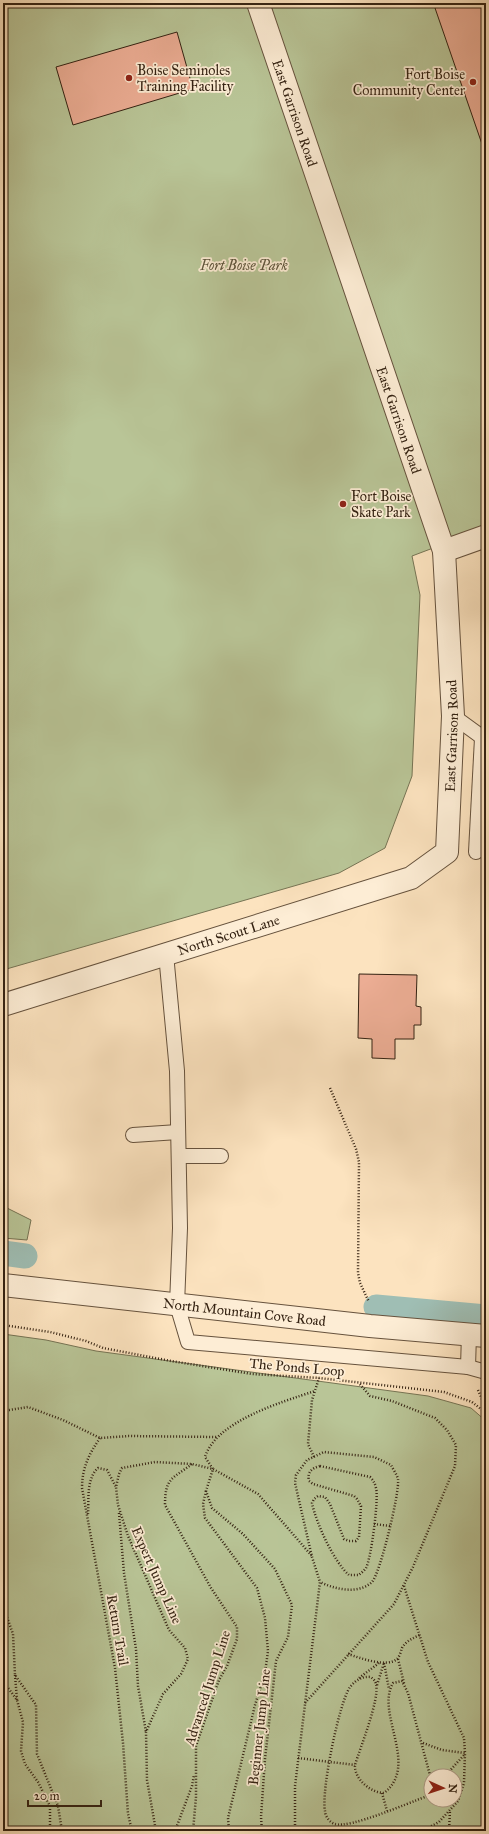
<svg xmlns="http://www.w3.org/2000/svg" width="489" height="1834" viewBox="0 0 489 1834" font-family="'IM FELL Great Primer',serif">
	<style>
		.green { fill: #b9c597; stroke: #767454; fill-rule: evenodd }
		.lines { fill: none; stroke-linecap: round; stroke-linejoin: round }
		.canal { stroke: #9fbeb4; stroke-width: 25 }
		.building { fill: #ecad94; stroke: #342212 }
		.service-casing { stroke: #66523d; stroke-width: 16 }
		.minor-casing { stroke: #66523d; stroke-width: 24 }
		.path { stroke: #342212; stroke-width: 2.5; stroke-dasharray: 1 2; stroke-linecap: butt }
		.service { stroke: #fdedd5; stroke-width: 14 }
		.minor { stroke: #fdedd5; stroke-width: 22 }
		.poi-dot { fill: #8f2418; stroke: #fdedd5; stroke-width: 1.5 }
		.labels { text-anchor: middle; stroke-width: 3.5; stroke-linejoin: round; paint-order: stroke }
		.poi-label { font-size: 14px; fill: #342212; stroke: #fdedd5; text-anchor: start }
		.street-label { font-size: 14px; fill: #342212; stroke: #fdedd5 }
		.park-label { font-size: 14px; font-style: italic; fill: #5c533a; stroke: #fdedd5 }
	</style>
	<rect width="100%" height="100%" fill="#fce3bf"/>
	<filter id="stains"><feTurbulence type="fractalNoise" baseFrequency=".005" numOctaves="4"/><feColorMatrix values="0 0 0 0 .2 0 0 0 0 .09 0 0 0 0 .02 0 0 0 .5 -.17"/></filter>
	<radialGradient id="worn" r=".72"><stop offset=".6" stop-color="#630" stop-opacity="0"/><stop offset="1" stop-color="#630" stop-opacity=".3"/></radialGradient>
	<g class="green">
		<path d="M 3,3 L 486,3 L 486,528 L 412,556 L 420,595 L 412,776 L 385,848 L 339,873 L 3,970 Z"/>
		<path d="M 3,1206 L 31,1220 L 27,1240 L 3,1238 Z"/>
		<path d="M 3,1334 L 46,1340 L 96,1351 L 428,1396 L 471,1408 L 486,1421 L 486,1831 L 3,1831 ZM 431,1776 L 455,1776 L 455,1800 L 431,1800 Z"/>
	</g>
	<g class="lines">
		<g class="canal">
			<path d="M 3,1253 L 25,1256"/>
			<path d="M 376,1307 L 486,1317"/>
		</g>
	</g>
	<g class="building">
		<path d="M 448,3 L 486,3 L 486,147 L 483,147 L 435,8 Z"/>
		<path d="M 177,32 L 193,89 L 73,125 L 56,67 Z"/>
		<path d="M 359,974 L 417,975 L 416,1006 L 421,1007 L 421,1025 L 414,1025 L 414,1039 L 395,1039 L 395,1059 L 372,1058 L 372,1039 L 358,1038 Z"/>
	</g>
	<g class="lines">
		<defs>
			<g id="service">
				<path d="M 453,716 L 486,740"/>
				<path d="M 476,852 L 482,738"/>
				<path d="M 166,954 L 177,1071 L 180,1228 L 177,1305 L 188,1342 L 468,1367 L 486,1372"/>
				<path d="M 133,1135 L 178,1132"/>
				<path d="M 179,1156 L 221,1156"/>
				<path d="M 468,1367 L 469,1334"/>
			</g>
			<g id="minor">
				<path d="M 444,551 L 486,536"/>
				<path id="s1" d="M 3,1005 L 411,878 L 447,852 L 453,716 L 444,551 L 258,3"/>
				<path id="s2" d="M 3,1285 L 370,1326 L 486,1336"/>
			</g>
		</defs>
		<use href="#service" class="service-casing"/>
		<use href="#minor" class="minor-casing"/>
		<g class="path">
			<path d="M 330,1088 L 356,1149 L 359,1162 L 358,1273 L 360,1283 L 369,1302"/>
			<path d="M 3,1325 L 50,1332 L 86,1341 L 103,1348 L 171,1361 L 252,1374 L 319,1378 L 444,1392 L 472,1402 L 486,1413"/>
			<path d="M 478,1390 L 486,1408"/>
			<path d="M 3,1411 L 28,1407 L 63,1420 L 100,1438 L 129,1436 L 217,1437"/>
			<path d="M 100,1438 C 89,1454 82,1468 82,1488 L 115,1668 L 123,1743 L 128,1814 L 132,1831"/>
			<path d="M 314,1457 L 308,1444 L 312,1400 L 319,1378"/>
			<path d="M 192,1464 C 172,1479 165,1478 165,1505 L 211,1588 L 237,1627 L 237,1639 L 227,1666 L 219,1680 L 196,1746 L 196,1797 L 193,1831"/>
			<path d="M 320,1466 L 370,1477 C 373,1480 375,1483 376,1488 C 379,1499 371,1559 366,1568 C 364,1571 361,1573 359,1575 L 349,1575 C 334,1562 316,1523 312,1503 L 314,1499 L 318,1496 L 325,1497 L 330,1504 L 344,1539 L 349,1541 L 356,1541 L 359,1537 L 361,1506 L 357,1499 L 354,1496 L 313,1484 L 309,1481 C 307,1472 312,1468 320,1466 Z"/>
			<path d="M 206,1491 L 203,1504 L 205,1518 L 257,1588 L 265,1618 L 268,1651 L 265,1673 L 255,1705 L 228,1818 L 229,1831"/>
			<path d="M 119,1513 L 124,1573 L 136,1649 L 138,1686 L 146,1732"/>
			<path d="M 88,1514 C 89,1500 86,1479 98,1468 L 107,1470 L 116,1487"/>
			<path d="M 374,1524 L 390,1526"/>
			<path d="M 486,1543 C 481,1566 483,1588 486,1611"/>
			<path d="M 404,1586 L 428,1662 L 464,1738 L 465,1753 L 464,1783 L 458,1801 L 439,1822 L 422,1831"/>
			<path d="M 3,1606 L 13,1634 L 15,1675 L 36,1705 L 37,1754 L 58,1806 L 62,1831"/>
			<path d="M 348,1654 C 360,1658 387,1668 397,1659 C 400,1656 401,1651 402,1648 C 406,1641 413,1638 420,1635"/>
			<path d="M 398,1659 L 404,1683"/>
			<path d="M 384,1663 L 389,1689"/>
			<path d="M 15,1675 L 17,1700"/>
			<path d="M 359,1678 L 379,1663"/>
			<path d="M 3,1681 L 17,1700 L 23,1722 L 21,1751 L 25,1764 L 38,1782 L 50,1806 L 50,1831"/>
			<path d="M 377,1685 L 384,1663"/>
			<path d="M 305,1703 L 394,1604 L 413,1567 L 455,1466 L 456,1445 L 447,1430 L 435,1418 L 392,1401 L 370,1396 L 359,1383"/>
			<path d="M 423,1743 L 442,1750 L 465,1753"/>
			<path d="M 298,1758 L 355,1765"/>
			<path d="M 445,1776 L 465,1754"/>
			<path d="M 431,1779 L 408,1693 L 402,1681 L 393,1683 C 375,1714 420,1765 384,1793 C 371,1793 354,1779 355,1765 C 360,1748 380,1699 376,1684 C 375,1680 373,1679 371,1677 C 362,1676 356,1680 350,1687 C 339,1703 321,1791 325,1811 C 325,1816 330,1823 335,1824 C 349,1829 408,1803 425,1797 L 430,1791 L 431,1786"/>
			<path d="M 382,1793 L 387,1811"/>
			<path d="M 156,1831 L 147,1780 L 146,1732 L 163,1694 L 181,1674 L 188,1659 L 185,1648 L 169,1630 L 128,1536 L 118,1505 L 116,1487 L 119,1474 L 122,1468 L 155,1462 L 192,1464 L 213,1469 L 258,1494 L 312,1556"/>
			<path d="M 175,1831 L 192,1786 L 194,1775"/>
			<path d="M 262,1831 L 261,1817 L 265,1759 L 276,1661 L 288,1637 L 292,1605 L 275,1569 L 243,1534 L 212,1508 L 206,1491 L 213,1469 L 205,1457 C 216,1421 282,1402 315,1391"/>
			<path d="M 295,1831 L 295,1786 L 320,1582 L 312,1557 L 295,1483 L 296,1475 L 307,1460 L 324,1452 L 374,1457 L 391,1465 C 393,1469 397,1475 398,1479 C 400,1492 380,1574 372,1582 C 358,1595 334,1589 320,1582"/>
			<path d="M 449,1831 L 450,1810"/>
		</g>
		<use href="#service" class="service"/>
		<use href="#minor" class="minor"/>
	</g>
	<g class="poi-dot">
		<circle cx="129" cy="78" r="4"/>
		<circle cx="473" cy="82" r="4"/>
		<circle cx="343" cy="504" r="4"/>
	</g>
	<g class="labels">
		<g class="poi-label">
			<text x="137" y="75">Boise Seminoles<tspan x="137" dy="16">Training Facility</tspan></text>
			<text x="465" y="79" text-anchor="end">Fort Boise<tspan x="465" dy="16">Community Center</tspan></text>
			<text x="351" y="501">Fort Boise<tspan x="351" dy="16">Skate Park</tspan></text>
		</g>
		<g class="street-label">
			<text transform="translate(295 113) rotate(71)" y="5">East Garrison Road</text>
			<text transform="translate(399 420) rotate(71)" y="5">East Garrison Road</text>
			<text dy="5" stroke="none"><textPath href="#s1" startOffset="588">East Garrison Road</textPath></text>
			<text dy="5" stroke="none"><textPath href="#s1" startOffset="236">North Scout Lane</textPath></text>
			<text dy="5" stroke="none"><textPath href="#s2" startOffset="243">North Mountain Cove Road</textPath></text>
			<text transform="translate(297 1367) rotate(5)" y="5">The Ponds Loop</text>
			<text transform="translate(157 1575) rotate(66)" y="5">Expert Jump Line</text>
			<text transform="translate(118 1630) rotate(80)" y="5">Return Trail</text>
			<text transform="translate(207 1688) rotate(-72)" y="5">Advanced Jump Line</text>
			<text transform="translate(259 1727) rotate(-84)" y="5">Beginner Jump Line</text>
		</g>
		<g class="park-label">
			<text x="244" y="270">Fort Boise Park</text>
		</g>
	</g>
	<rect width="489" height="1834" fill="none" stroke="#fce3bf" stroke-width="16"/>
	<rect x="4" y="4" width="481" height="1826" fill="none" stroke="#342212" stroke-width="2"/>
	<rect x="8" y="8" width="473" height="1818" fill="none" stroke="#342212"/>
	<g transform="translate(443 1788) rotate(93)"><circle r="19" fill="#fdedd5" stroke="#ad9c87"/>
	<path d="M0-3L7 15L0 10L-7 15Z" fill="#8f2418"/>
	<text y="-6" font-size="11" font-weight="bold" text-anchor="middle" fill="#342212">N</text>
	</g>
	<path d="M28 1800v6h73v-6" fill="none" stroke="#342212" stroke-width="2"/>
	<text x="34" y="1800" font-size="12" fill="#342212" stroke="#fdedd5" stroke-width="3" paint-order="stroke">20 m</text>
	<rect width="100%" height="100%" filter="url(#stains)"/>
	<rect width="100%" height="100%" fill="url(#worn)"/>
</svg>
